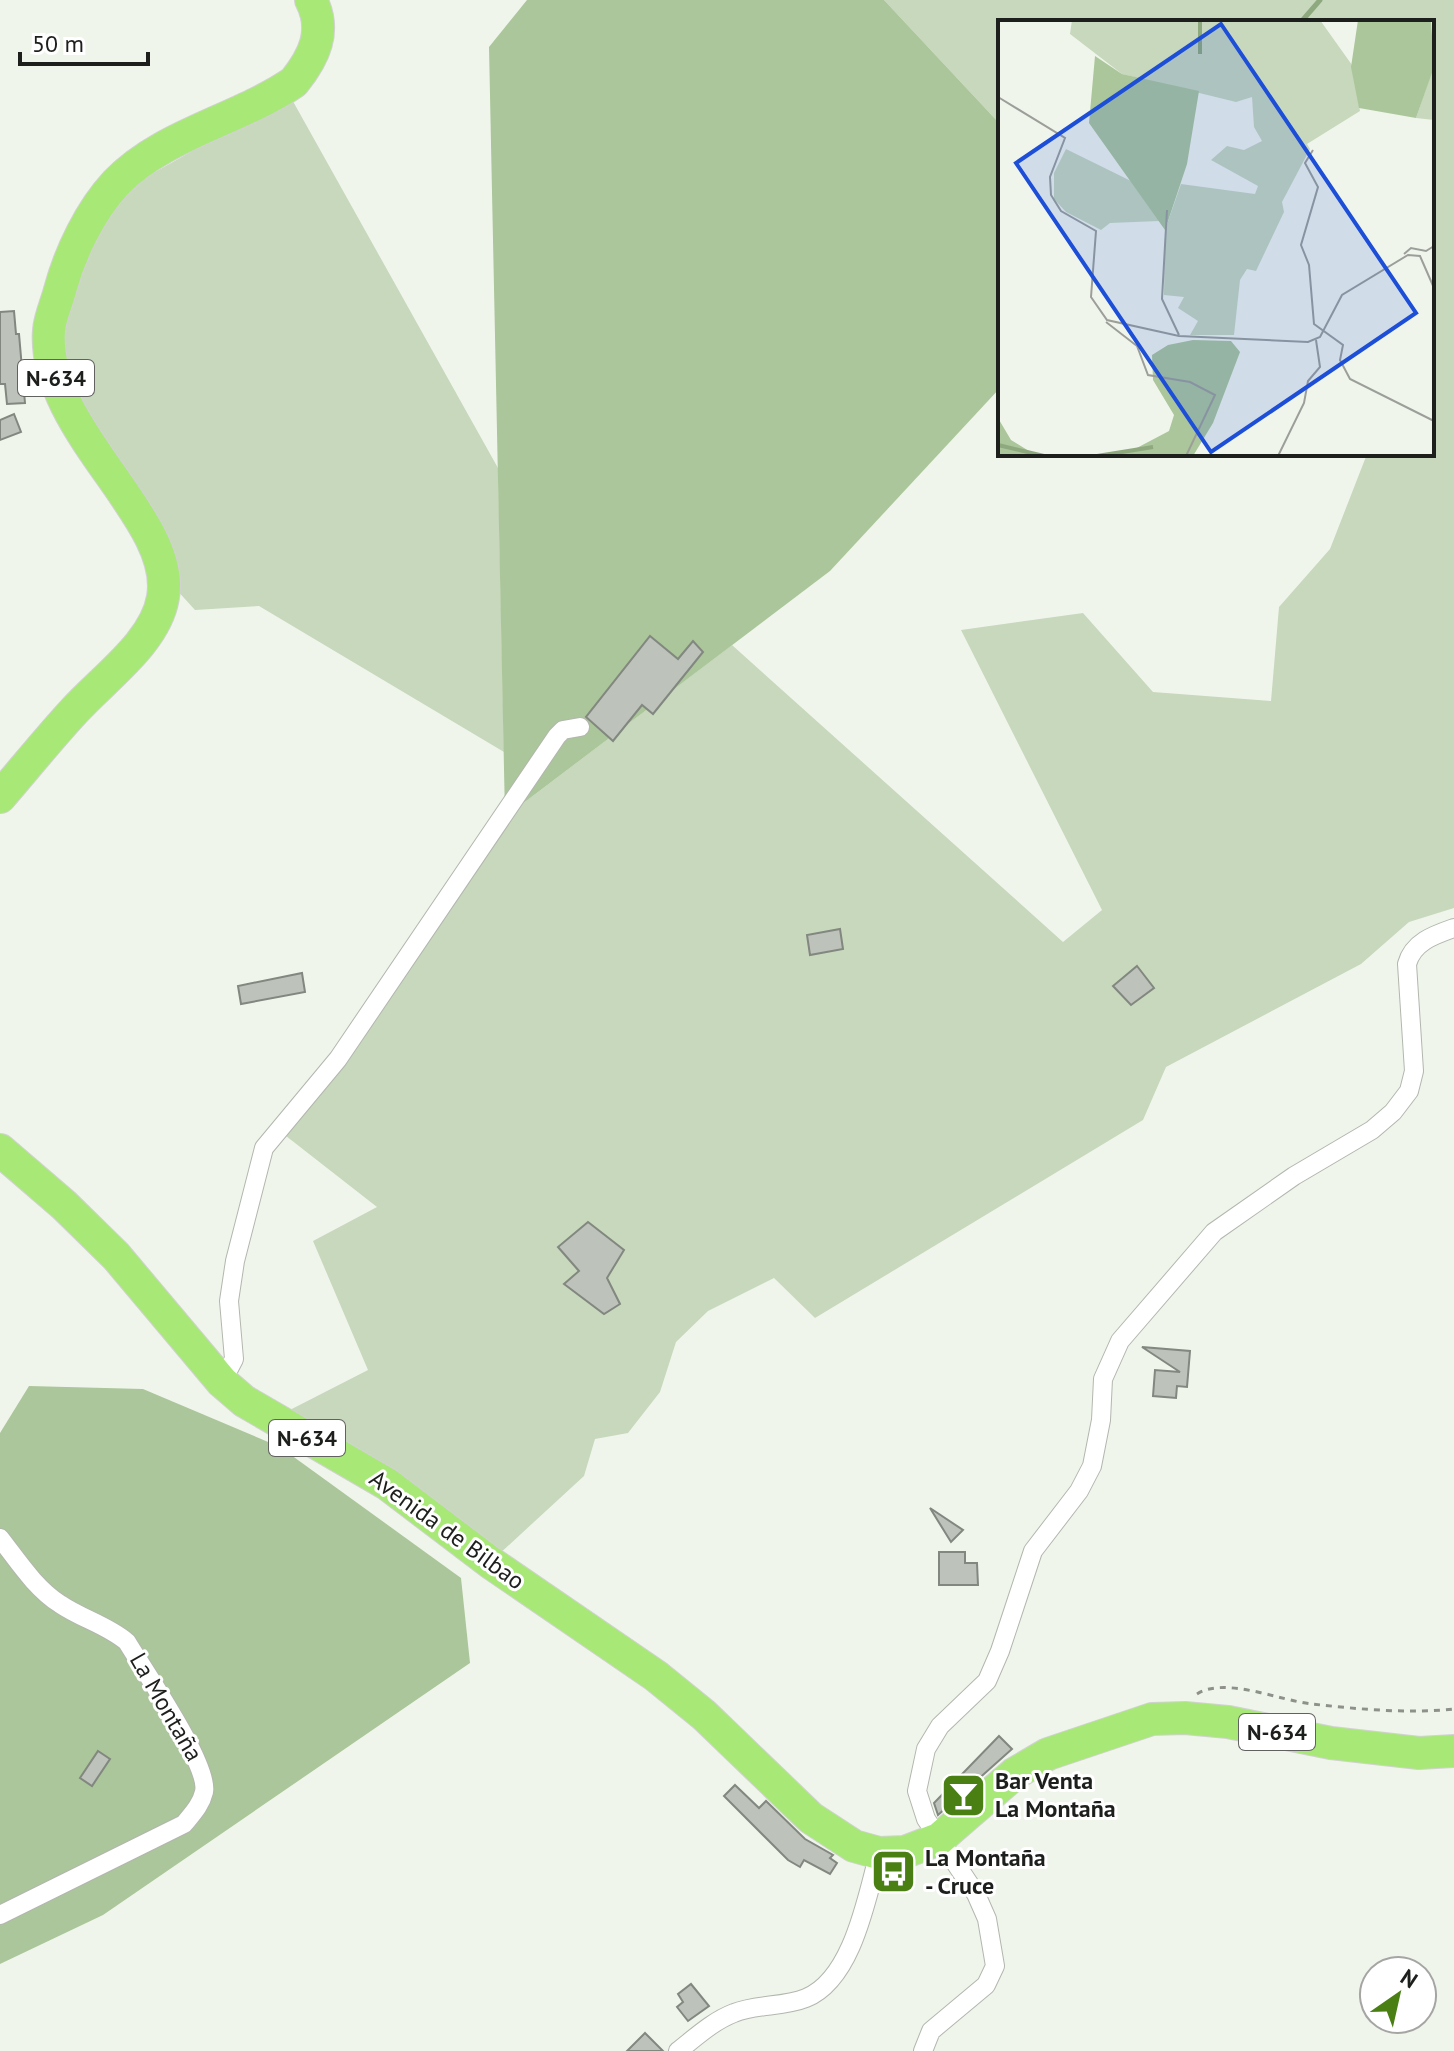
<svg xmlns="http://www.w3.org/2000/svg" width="1454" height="2051" viewBox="0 0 1454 2051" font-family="'PT Sans',sans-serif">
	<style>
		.green { fill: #c7d8bd }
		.forest { fill: #abc69a }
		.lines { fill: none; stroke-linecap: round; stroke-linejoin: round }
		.stream { stroke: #8fa97e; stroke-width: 5 }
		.building { fill: #bdc2ba; stroke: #82877f; stroke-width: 2 }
		.street-casing { stroke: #b2b7ae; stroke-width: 20 }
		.highway-casing { stroke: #d2d2d2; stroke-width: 34 }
		.path { stroke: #8d918a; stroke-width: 3; stroke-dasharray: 6 6; stroke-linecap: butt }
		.street { stroke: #fff; stroke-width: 18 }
		.highway { stroke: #a7e877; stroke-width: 32 }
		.labels { text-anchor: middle; stroke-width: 6; stroke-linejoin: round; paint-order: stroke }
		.shield { fill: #fff; stroke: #616260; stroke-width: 2 }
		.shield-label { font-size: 22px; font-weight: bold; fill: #1d1f1c }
		.street-label { font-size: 24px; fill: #1d1f1c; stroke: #fff }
		.poi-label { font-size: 24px; font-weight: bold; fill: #1d1f1c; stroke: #fff; text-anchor: start }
		.inset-river { fill: none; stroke: #8fa97e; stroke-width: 4 }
		.inset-road { fill: none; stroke: #9c9f99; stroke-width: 2 }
		.view { fill: #1d4ed8; fill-opacity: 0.15; stroke: #1d4ed8; stroke-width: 4 }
		.inset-edge { fill: none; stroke: #1d1f1c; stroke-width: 4 }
	</style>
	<rect width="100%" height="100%" fill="#f0f5ec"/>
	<g class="green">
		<path d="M 884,0 L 1454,0 L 1454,908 L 1409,922 L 1361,964 L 1166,1067 L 1143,1120 L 815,1318 L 774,1278 L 708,1311 L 676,1342 L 660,1392 L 628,1433 L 595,1439 L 584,1476 L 497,1556 L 280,1415 L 368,1370 L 313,1241 L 377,1207 L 286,1136 L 505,817 L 732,645 L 1063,942 L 1102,910 L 961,630 L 1083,613 L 1153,692 L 1271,701 L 1279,607 L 1330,549 L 1367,454 L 1432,454 L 1432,22 L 1000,22 L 1000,124 Z"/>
		<path d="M 290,96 L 498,468 L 504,752 L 259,606 L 195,610 L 175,588 L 81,409 L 57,354 L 64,304 L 117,201 L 148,176 Z"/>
	</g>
	<g class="forest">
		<path d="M 527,0 L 884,0 L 1000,124 L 1000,388 L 830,571 L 505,817 L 489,47 Z"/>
		<path d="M 29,1386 L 143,1389 L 280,1447 L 461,1578 L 470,1663 L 103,1915 L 0,1964 L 0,1433 Z"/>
	</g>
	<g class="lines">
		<path class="stream" d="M 1301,22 L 1320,0"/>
	</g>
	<g class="building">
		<path d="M 14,311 L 16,334 L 19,334 L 25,403 L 7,404 L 5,384 L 0,384 L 0,312 Z"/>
		<path d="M 14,414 L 21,432 L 0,440 L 0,420 Z"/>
		<path d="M 650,636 L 678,659 L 693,641 L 703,652 L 653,714 L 642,705 L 613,741 L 586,717 Z"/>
		<path d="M 840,929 L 843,949 L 810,955 L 807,935 Z"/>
		<path d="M 1137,966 L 1154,988 L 1131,1005 L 1113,986 Z"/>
		<path d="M 302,973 L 305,992 L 241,1004 L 238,986 Z"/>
		<path d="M 588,1222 L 624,1250 L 607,1278 L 620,1304 L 604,1314 L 564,1284 L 579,1271 L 558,1247 Z"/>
		<path d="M 1142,1347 L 1190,1351 L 1187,1387 L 1177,1386 L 1176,1398 L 1153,1396 L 1155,1370 L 1180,1372 Z"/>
		<path d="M 930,1508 L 963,1530 L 951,1542 Z"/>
		<path d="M 939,1552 L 965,1552 L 965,1563 L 977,1563 L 978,1585 L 939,1585 Z"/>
		<path d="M 999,1736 L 1012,1749 L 938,1815 L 934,1803 Z"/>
		<path d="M 98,1751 L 110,1759 L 92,1786 L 80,1778 Z"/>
		<path d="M 735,1785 L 759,1808 L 766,1801 L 805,1839 L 833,1855 L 830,1858 L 837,1863 L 830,1874 L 804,1860 L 800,1867 L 788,1860 L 724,1796 Z"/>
		<path d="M 691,1984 L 709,2006 L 688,2021 L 677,2007 L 683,2002 L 678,1994 Z"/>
		<path d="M 645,2033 L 663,2051 L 627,2051 Z"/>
	</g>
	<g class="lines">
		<defs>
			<g id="street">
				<path d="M 222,1382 L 234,1359 L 229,1301 L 235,1261 L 264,1148 L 338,1059 L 557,736 L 563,730 L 580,727"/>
				<path d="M 0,1538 C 18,1561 35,1588 60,1604 C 82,1619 107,1625 127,1642 C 143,1669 210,1766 204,1792 C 201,1805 192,1814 184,1824 L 0,1915"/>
				<path d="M 678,2051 C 696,2037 713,2021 734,2013 C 756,2004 784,2007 806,1998 C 853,1979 867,1896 879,1853"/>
				<path d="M 923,2051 L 931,2031 L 986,1985 L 995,1966 L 987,1919 L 976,1894 L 926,1819 L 917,1791 L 926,1749 L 940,1726 L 987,1681 L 1000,1651 L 1033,1551 L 1079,1491 L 1092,1466 L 1101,1420 L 1103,1379 L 1120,1341 L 1214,1232 L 1294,1176 L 1372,1130 L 1393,1112 L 1409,1091 L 1414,1071 L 1407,964 C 1413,942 1434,935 1454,928"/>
			</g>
			<g id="highway">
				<path d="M 0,797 C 25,768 49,738 75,710 C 104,678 156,642 163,597 C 177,518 41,430 49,330 C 50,317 57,302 60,290 C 70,253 90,211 116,183 C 163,134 239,120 294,82 C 314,57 327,31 311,0"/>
				<path d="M 0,1150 L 64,1205 L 116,1256 L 222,1382 L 244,1401 L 387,1484 L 491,1563 L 656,1676 L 704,1715 L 811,1818 L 854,1846 L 879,1853 L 905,1852 L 939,1839 L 1014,1774 L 1048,1754 L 1152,1719 L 1185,1718 L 1228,1722 L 1331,1743 L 1419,1753 L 1454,1751"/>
			</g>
		</defs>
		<use href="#street" class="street-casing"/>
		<use href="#highway" class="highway-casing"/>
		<path class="path" d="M 1197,1694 C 1225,1676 1281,1701 1312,1704 C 1357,1709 1409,1714 1454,1709"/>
		<use href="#street" class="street"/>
		<use href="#highway" class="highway"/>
	</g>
	<defs>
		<symbol id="bar-square" viewBox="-11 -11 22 22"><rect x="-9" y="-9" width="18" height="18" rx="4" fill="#4a7f14" stroke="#fff"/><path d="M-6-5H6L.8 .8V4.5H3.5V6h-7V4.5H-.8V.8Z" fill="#fff"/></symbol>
		<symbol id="bus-square" viewBox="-11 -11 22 22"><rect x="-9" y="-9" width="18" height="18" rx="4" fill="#4a7f14" stroke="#fff"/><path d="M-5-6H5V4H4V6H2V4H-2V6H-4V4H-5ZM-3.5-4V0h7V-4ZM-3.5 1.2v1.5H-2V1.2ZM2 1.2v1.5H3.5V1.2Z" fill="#fff"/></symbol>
	</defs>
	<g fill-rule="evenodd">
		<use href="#bar-square" x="938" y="1770" width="51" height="51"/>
		<use href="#bus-square" x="868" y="1846" width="51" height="51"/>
	</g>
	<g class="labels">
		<g class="shield">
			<rect x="18" y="360" width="76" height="36" rx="6"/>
			<rect x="269" y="1420" width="76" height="36" rx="6"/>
			<rect x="1239" y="1714" width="76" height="36" rx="6"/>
		</g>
		<g class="shield-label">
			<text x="56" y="386">N-634</text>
			<text x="307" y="1446">N-634</text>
			<text x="1277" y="1740">N-634</text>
		</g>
		<g class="street-label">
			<text transform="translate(447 1530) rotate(36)" y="8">Avenida de Bilbao</text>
			<text transform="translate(166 1707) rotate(60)" y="8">La Montaña</text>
		</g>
		<g class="poi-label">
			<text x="995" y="1789">Bar Venta<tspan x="995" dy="28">La Montaña</tspan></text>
			<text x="925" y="1866">La Montaña<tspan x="925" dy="28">- Cruce</tspan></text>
		</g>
	</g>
	<g transform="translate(998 20)">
		<rect width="436" height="436" fill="#f0f5ec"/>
		<path d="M 74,0 L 322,0 L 354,45 L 362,91 L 309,124 L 312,129 L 284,182 L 286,192 L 258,251 L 249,249 L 242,260 L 236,315 L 192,315 L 200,301 L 180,288 L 186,277 L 166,275 L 167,210 L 183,164 L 257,174 L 260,166 L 213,140 L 229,126 L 246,130 L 264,121 L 256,107 L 254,77 L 238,82 L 124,54 L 72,14 ZM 436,50 L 436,100 L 418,98 L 434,51 ZM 68,129 L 133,161 L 161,201 L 112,203 L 103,210 L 68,192 L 56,179 L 56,153 Z" fill="#c7d8bd"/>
		<path d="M 360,0 L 433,0 L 436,47 L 418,98 L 361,88 L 353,47 ZM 97,36 L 124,54 L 201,71 L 189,144 L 167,210 L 91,103 ZM 195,320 L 233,321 L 242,332 L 215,403 L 195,436 L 98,436 L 133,431 L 171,411 L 176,395 L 155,360 L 154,335 L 170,325 ZM 0,398 L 13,420 L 39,436 L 0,436 Z" fill="#abc69a"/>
		<path class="inset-river" d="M 202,34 L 202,0M 0,425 L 46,436M 99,436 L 155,427"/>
		<path class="inset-road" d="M 0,77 L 67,118 L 52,157 L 53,175 L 63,191 L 98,211 L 93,277 L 109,300 L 181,316 L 310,322 L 322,317 L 344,275 L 410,235 L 422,236 L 436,268M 315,130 L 307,143 L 320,167 L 303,225 L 311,245 L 316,304 L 345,325 L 342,340 L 352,359 L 436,401M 169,190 L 164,279 L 181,315M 406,234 L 413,228 L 428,231 L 436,226M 108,302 L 139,326 L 150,355 L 192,362 L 217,375 L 188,436M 280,436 L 306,383 L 310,361 L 322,347 L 318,320"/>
		<path class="view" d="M 223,4 L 418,293 L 213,432 L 18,143 Z"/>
		<rect width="436" height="436" class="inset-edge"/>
	</g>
	<g transform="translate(1398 1995) rotate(34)"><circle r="38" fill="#ffffff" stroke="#a5a5a4" stroke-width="2"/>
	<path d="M0-6L14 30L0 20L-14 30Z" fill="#4a7f14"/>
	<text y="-12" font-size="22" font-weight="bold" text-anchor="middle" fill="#1d1f1c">N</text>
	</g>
	<path d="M20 52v12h128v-12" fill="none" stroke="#1d1f1c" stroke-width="4"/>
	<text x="32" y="52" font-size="24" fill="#1d1f1c" stroke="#ffffff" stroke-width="6" paint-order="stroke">50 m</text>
</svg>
